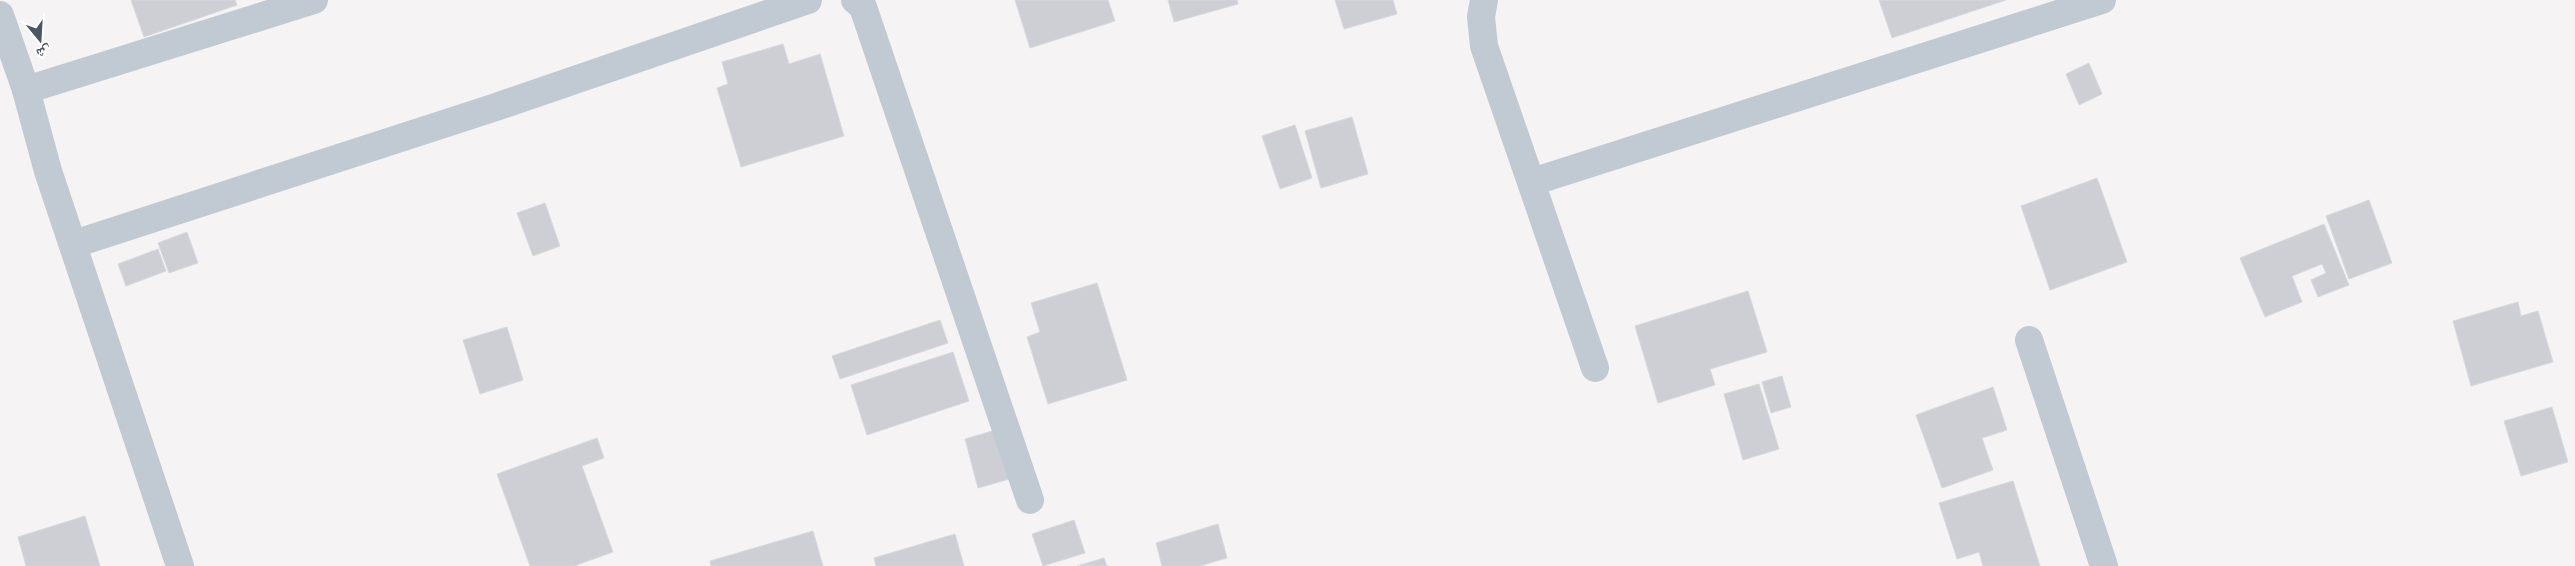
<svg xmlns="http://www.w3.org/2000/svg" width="2575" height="566" viewBox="0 0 2575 566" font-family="Commissioner,'Noto Naskh Arabic',sans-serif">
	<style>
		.building { fill: #cdcfd5; stroke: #d7d9de }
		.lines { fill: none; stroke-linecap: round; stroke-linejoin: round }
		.minor { stroke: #c1cad2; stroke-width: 28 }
	</style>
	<rect width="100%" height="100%" fill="#f5f3f3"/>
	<g class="building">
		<path d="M 131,0 L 235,0 L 237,5 L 144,37 Z"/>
		<path d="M 1015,0 L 1108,0 L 1115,21 L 1030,48 Z"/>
		<path d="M 1168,0 L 1237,0 L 1238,4 L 1174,22 Z"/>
		<path d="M 1335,0 L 1393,0 L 1397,14 L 1344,29 Z"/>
		<path d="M 1879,0 L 2006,0 L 1892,38 Z"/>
		<path d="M 783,44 L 789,64 L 820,54 L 844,136 L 741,167 L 717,88 L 728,84 L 722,62 Z"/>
		<path d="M 2089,63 L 2102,94 L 2079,105 L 2066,74 Z"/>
		<path d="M 1352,117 L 1368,174 L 1321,188 L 1305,131 Z"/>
		<path d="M 1295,125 L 1312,178 L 1280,189 L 1262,136 Z"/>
		<path d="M 2097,178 L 2127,262 L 2050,290 L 2021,206 Z"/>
		<path d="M 2369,200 L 2392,263 L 2349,279 L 2326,216 Z"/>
		<path d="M 545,203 L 560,246 L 533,256 L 517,213 Z"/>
		<path d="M 2324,224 L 2349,285 L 2318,297 L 2311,280 L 2326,273 L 2322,264 L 2292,276 L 2302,302 L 2265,317 L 2240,258 Z"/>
		<path d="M 187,232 L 198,263 L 169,273 L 158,243 Z"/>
		<path d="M 158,249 L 166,271 L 126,286 L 118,264 Z"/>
		<path d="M 1097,283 L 1127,380 L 1048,404 L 1027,337 L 1040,332 L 1031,303 Z"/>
		<path d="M 1748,291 L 1767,352 L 1710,369 L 1715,385 L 1658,403 L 1635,326 Z"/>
		<path d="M 2518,302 L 2521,316 L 2538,311 L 2553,362 L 2471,386 L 2453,321 Z"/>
		<path d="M 940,320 L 948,343 L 840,379 L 832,356 Z"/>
		<path d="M 507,327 L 523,380 L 480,394 L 463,340 Z"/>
		<path d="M 953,352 L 969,401 L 867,435 L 851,385 Z"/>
		<path d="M 1782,376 L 1791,407 L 1771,413 L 1762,382 Z"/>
		<path d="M 1759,384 L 1779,449 L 1743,460 L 1724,394 Z"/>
		<path d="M 1993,387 L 2007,430 L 1982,438 L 1993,470 L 1942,488 L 1916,415 Z"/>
		<path d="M 2552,407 L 2568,462 L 2521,476 L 2504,421 Z"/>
		<path d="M 999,429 L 1013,478 L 978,488 L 965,439 Z"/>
		<path d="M 597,438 L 604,458 L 582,466 L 613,552 L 574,566 L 530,566 L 497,474 Z"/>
		<path d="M 2013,481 L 2040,566 L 1983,566 L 1979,552 L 1957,559 L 1939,503 Z"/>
		<path d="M 85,516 L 100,566 L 26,566 L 18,537 Z"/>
		<path d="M 1074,520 L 1085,553 L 1043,566 L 1032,534 Z"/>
		<path d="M 1218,524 L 1227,558 L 1200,566 L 1162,566 L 1156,543 Z"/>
		<path d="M 813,531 L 823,566 L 711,566 L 710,561 Z"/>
		<path d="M 955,534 L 964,566 L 876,566 L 874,558 Z"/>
		<path d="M 1104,558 L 1107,566 L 1077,566 Z"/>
	</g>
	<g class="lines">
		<g class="minor">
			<path d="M 855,0 L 863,7 L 1030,500"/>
			<path d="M 1484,0 L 1481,17 L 1484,46 L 1595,368"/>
			<path d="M 0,15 L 26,90 L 48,171 L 180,566"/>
			<path d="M 26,90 L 314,0"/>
			<path d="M 1532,182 L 2102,0"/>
			<path d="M 74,244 L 493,108 L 808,0"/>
			<path d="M 2029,340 L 2104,566"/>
		</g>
	</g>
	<g transform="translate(40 40) rotate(162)" stroke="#ffffff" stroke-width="4" paint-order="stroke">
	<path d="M0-4L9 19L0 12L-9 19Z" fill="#4a5661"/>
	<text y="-8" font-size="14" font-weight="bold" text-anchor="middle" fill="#4a5661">ش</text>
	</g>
</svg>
